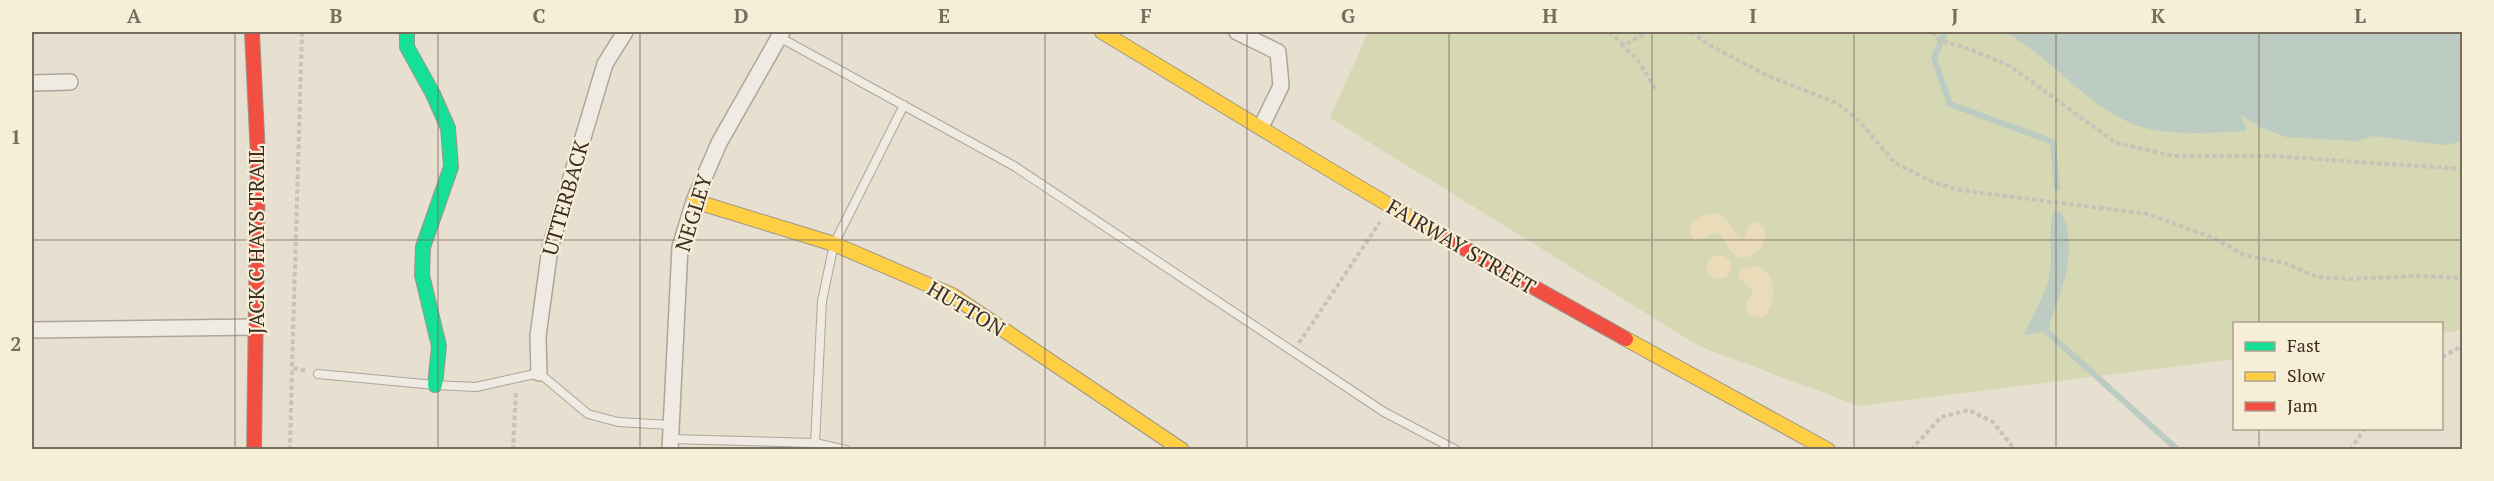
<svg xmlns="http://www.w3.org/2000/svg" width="2494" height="481" viewBox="0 0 2494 481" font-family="'PT Serif',serif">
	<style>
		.green { fill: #d6d7b3 }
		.sand { fill: #eadcb9 }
		.water { fill: #bcccc2 }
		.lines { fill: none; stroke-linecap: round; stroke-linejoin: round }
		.stream { stroke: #bcccc2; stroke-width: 6 }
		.lane-casing { stroke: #ada599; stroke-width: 10 }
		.street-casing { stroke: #ada599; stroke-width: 18 }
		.fast-casing { stroke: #9c958a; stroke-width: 16 }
		.slow-casing { stroke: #9c958a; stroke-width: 16 }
		.jam-casing { stroke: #9c958a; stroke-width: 16 }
		.path { stroke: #c8c2b9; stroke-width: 4; stroke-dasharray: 4.5 3; stroke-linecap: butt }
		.lane { stroke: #efebe3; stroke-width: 8 }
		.street { stroke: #efebe3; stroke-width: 15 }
		.fast { stroke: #16e098; stroke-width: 14 }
		.slow { stroke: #ffcf43; stroke-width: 14 }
		.jam { stroke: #f24e42; stroke-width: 14 }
		.grid { fill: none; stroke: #786c5e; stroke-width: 1.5; stroke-opacity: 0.55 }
		.labels { text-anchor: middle; stroke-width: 4.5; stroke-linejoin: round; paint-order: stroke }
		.street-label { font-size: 21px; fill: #3d2e20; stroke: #f7eed8 }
		.neatline { fill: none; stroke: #786c5e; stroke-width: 2 }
		.grid-label { font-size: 20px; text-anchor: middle; font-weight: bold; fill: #786c5e }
	</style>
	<rect width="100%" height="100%" fill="#e7e0d1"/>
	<path class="green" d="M 1368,32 L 2462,32 L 2462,330 L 2442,333 L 2442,324 L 2234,324 L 2234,359 L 1859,406 L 1699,346 L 1330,118 Z"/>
	<g class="sand">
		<path d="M 1716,213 C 1729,219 1732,233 1743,240 L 1750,225 L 1756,222 C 1778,231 1757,265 1737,256 C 1728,252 1725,240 1719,233 C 1706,231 1703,246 1691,236 C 1686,220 1703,214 1716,213 Z"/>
		<circle cx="1719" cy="267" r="12"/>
		<path d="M 1754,266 C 1758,267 1764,269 1767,273 C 1776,283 1774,309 1764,317 L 1755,317 L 1747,312 L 1746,303 L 1752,295 L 1753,289 L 1738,278 L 1741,270 Z"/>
	</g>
	<g class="water">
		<path d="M 2007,32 L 2462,32 L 2462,142 L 2441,145 L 2373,136 L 2357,141 L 2286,137 L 2259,127 L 2241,115 L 2247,131 C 2217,132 2174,136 2146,128 C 2108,118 2079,89 2051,65 C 2037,53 2022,43 2007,32 Z"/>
		<path d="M 2054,211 L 2061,212 C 2080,248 2061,296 2046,331 L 2024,335 C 2033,314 2047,294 2050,271 C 2053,250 2047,231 2054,211 Z"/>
	</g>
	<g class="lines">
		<g class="stream">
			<path d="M 1945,32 L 1934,58 L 1950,104 L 2053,142 L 2057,188"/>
			<path d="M 2046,323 L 2046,331 L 2178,450"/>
		</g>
		<defs>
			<g id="lane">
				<path d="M 779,37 L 1014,166 L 1384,412 L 1456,450"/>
				<path d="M 318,374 L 435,385 L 476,387 L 539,373 L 588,414 L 618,422 L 670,425"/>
				<path d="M 670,439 L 815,443 L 846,450"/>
				<path d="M 815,443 L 822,301 L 834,244 L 904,105"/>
			</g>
			<g id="street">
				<path d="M 1237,32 L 1278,52 L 1281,86 L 1261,127"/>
				<path d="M 32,83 L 70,82"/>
				<path d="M 32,330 L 256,327"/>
				<path d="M 539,373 L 538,336 L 550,248 L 605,64 L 625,32"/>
				<path d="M 670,450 L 680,247 L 694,201 L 719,143 L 782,32"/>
			</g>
			<path id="fast" d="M 407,32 L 407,47 L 433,94 L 448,128 L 451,167 L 423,247 L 422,275 L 439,346 L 435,385"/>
			<g id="slow">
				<path d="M 1102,32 C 1214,99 1324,168 1437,233"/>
				<path d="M 694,201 L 834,244 L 952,295 L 1182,450"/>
				<path d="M 1626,339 L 1828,450"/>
			</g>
			<g id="jam">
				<path d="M 252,32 L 258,157 L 254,450"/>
				<path d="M 1437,233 L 1626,339"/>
			</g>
		</defs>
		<use href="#lane" class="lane-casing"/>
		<use href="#street" class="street-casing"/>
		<use href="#fast" class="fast-casing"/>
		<use href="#slow" class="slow-casing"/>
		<use href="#jam" class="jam-casing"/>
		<g class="path">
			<path d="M 302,32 L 292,368 L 308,371"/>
			<path d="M 1609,32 L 1624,45 L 1648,32"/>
			<path d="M 1691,32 L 1711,46 L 1768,76 L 1837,103 L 1859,121 L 1895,163 L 1933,182 L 1960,190 L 2147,214 L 2214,238 L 2244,255 L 2285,263 L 2317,277 L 2348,279 L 2420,276 L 2462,278"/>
			<path d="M 1932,32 L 1939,40 L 1964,47 L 2010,66 L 2116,143 L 2174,156 L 2272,156 L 2462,169"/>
			<path d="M 1621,44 L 1637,59 L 1657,91"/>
			<path d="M 1299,343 L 1380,222"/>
			<path d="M 2442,357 L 2462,346"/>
			<path d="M 290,450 L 292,368"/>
			<path d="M 513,450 L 516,390"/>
			<path d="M 1911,450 L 1941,417 L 1969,410 L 1993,422 L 2015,450"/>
			<path d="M 2350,450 L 2365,428"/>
		</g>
		<use href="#lane" class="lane"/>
		<use href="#street" class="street"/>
		<use href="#fast" class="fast"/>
		<use href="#slow" class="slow"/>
		<use href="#jam" class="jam"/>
	</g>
	<path class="grid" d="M 235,32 L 235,450M 438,32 L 438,450M 640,32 L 640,450M 842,32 L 842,450M 1045,32 L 1045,450M 1247,32 L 1247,450M 1449,32 L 1449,450M 1652,32 L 1652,450M 1854,32 L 1854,450M 2056,32 L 2056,450M 2259,32 L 2259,324M 32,240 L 2462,240M 2259,428 L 2259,450"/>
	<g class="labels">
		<g class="street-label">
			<text transform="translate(566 198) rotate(-74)" y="7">UTTERBACK</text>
			<text transform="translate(694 213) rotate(-73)" y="7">NEGLEY</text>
			<text transform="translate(257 240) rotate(-90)" y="7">JACK C HAYS TRAIL</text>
			<text transform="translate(1461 247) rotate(30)" y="7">FAIRWAY STREET</text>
			<text transform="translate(966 309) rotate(31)" y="7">HUTTON</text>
		</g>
	</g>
	<rect width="2494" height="481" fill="none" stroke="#f7eed8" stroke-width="66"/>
	<rect x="2233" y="322" width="210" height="108" fill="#f7eed8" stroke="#ada18e" stroke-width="1.5"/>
	<rect x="2245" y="342" width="30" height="9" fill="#16e098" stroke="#ada18e" stroke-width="1.5"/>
	<text x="2287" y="352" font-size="18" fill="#3d2e20">Fast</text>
	<rect x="2245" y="372" width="30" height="9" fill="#ffcf43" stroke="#ada18e" stroke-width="1.5"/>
	<text x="2287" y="382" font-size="18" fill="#3d2e20">Slow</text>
	<rect x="2245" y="402" width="30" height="9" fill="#f24e42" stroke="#ada18e" stroke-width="1.5"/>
	<text x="2287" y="412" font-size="18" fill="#3d2e20">Jam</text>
	<rect x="33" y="33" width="2428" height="415" class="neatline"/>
	<g class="grid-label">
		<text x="134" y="23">A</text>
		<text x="336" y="23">B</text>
		<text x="539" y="23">C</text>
		<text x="741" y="23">D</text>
		<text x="944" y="23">E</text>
		<text x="1146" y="23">F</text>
		<text x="1348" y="23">G</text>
		<text x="1550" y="23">H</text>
		<text x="1753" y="23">I</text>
		<text x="1955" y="23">J</text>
		<text x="2158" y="23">K</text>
		<text x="2360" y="23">L</text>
		<text x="16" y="144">1</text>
		<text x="16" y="351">2</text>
	</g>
</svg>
